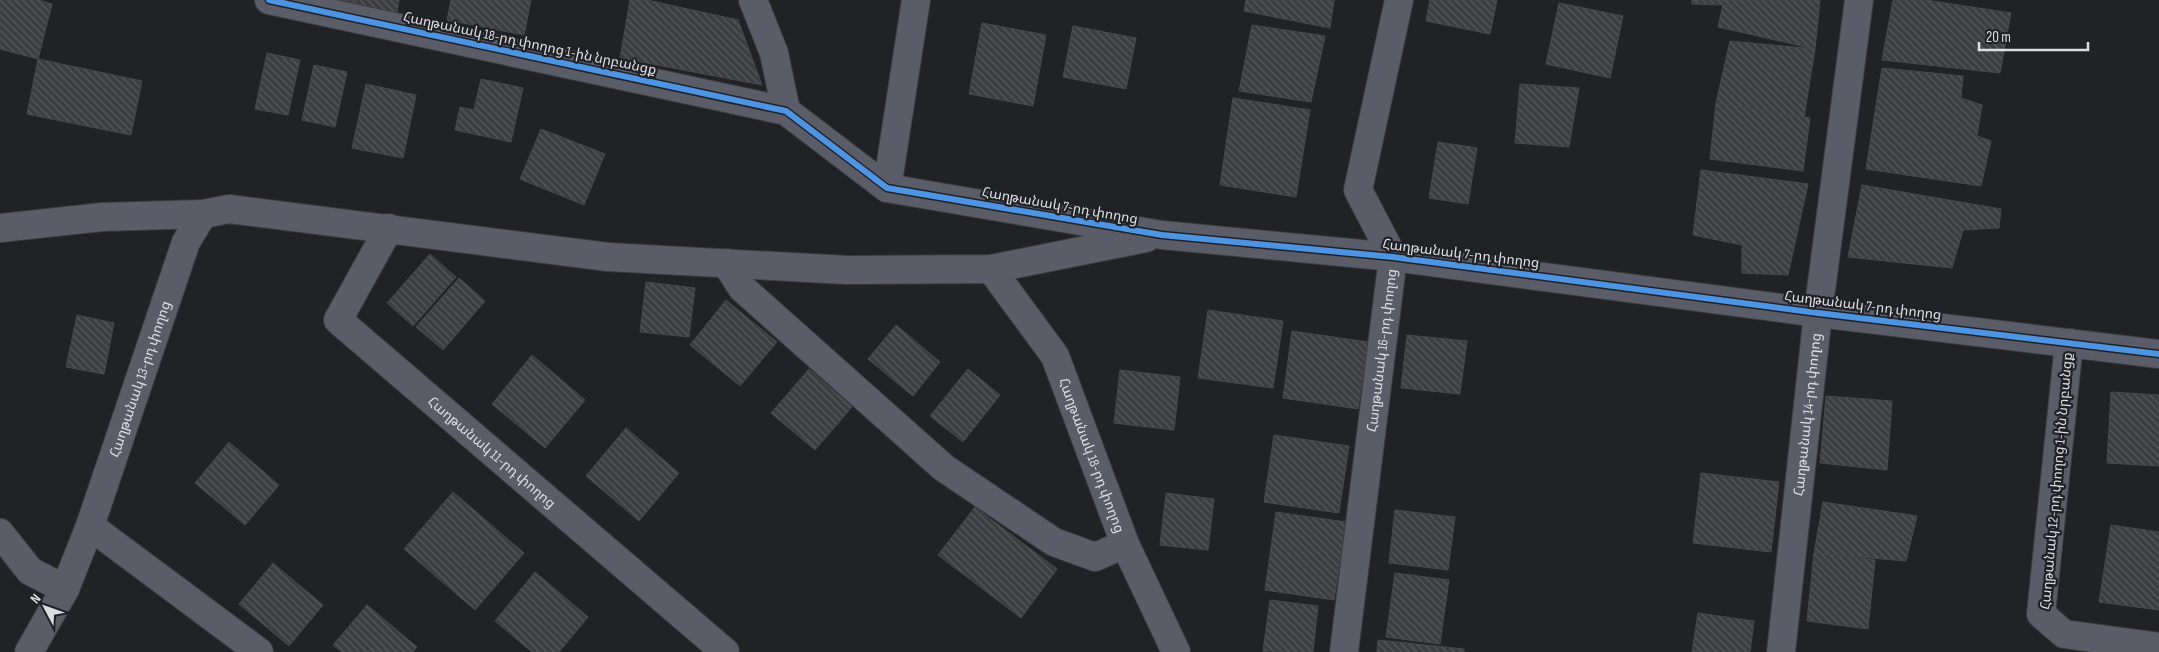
<svg xmlns="http://www.w3.org/2000/svg" width="2159" height="652" viewBox="0 0 2159 652" font-family="'Sofia Sans Condensed','Noto Sans Armenian',sans-serif">
	<style>
		.building { fill: url(#building-back-hatch); stroke: #47484b }
		.lines { fill: none; stroke-linecap: round; stroke-linejoin: round }
		.minor-casing { stroke: #3c3c3e; stroke-width: 30 }
		.minor { stroke: #5a5c68; stroke-width: 28 }
		.cycleway-casing { stroke: #202126; stroke-width: 9 }
		.cycleway { stroke: #4d94e3; stroke-width: 6 }
		.labels { text-anchor: middle; stroke-width: 4.5; stroke-linejoin: round; paint-order: stroke }
		.street-label { font-size: 14px; fill: #dddee1; stroke: #202126 }
	</style>
	<defs>
		<pattern id="building-back-hatch" width="6" height="6" patternUnits="userSpaceOnUse" patternTransform="scale(1.25)"><rect width="6" height="6" fill="#3c3d40"/><path d="M-1 5l2 2M0 0l6 6M5-1l2 2" fill="none" stroke="#58595b"/></pattern>
	</defs>
	<rect width="100%" height="100%" fill="#212225"/>
	<g class="building">
		<path d="M 0,0 L 38,0 L 52,4 L 38,59 L 0,49 Z"/>
		<path d="M 335,0 L 399,0 L 397,13 L 334,2 Z"/>
		<path d="M 451,0 L 531,0 L 524,35 L 447,20 Z"/>
		<path d="M 630,0 L 647,0 L 738,20 L 762,85 L 620,58 Z"/>
		<path d="M 1246,0 L 1334,0 L 1330,28 L 1244,11 Z"/>
		<path d="M 1430,0 L 1497,0 L 1490,34 L 1426,21 Z"/>
		<path d="M 1692,0 L 1820,0 L 1815,49 L 1718,27 L 1723,5 L 1692,4 Z"/>
		<path d="M 1893,0 L 1926,0 L 2011,13 L 2000,73 L 1882,60 Z"/>
		<path d="M 1559,3 L 1623,16 L 1610,78 L 1546,64 Z"/>
		<path d="M 982,23 L 1046,35 L 1033,106 L 969,94 Z"/>
		<path d="M 1252,25 L 1325,36 L 1311,102 L 1239,91 Z"/>
		<path d="M 1073,26 L 1136,38 L 1126,89 L 1063,77 Z"/>
		<path d="M 1730,41 L 1815,49 L 1804,117 L 1716,103 Z"/>
		<path d="M 267,53 L 300,60 L 288,115 L 255,109 Z"/>
		<path d="M 38,59 L 142,81 L 131,135 L 27,114 Z"/>
		<path d="M 314,65 L 347,72 L 335,127 L 302,120 Z"/>
		<path d="M 1882,68 L 1963,76 L 1961,98 L 1982,105 L 1977,136 L 1991,141 L 1981,186 L 1866,169 Z"/>
		<path d="M 481,79 L 523,88 L 511,142 L 455,130 L 460,107 L 474,110 Z"/>
		<path d="M 366,84 L 416,95 L 403,158 L 352,148 Z"/>
		<path d="M 1520,84 L 1579,88 L 1569,147 L 1515,143 Z"/>
		<path d="M 1233,98 L 1310,110 L 1296,197 L 1220,185 Z"/>
		<path d="M 1716,103 L 1810,118 L 1803,171 L 1710,159 Z"/>
		<path d="M 541,129 L 605,154 L 584,205 L 520,179 Z"/>
		<path d="M 1438,142 L 1477,148 L 1468,204 L 1429,198 Z"/>
		<path d="M 1701,170 L 1808,184 L 1788,275 L 1742,273 L 1742,245 L 1693,235 Z"/>
		<path d="M 1862,185 L 2001,209 L 1999,228 L 1963,230 L 1952,268 L 1848,257 Z"/>
		<path d="M 430,254 L 456,277 L 413,326 L 387,303 Z"/>
		<path d="M 459,278 L 485,301 L 443,350 L 416,327 Z"/>
		<path d="M 646,282 L 695,288 L 689,337 L 640,332 Z"/>
		<path d="M 726,300 L 777,342 L 740,386 L 690,345 Z"/>
		<path d="M 1208,310 L 1283,321 L 1273,388 L 1198,378 Z"/>
		<path d="M 77,315 L 114,323 L 104,374 L 66,367 Z"/>
		<path d="M 896,325 L 940,362 L 913,396 L 868,359 Z"/>
		<path d="M 1292,331 L 1368,342 L 1358,409 L 1283,398 Z"/>
		<path d="M 1407,335 L 1467,341 L 1460,394 L 1401,388 Z"/>
		<path d="M 532,355 L 585,400 L 545,448 L 492,404 Z"/>
		<path d="M 809,369 L 852,407 L 815,450 L 771,413 Z"/>
		<path d="M 968,369 L 1000,395 L 963,442 L 930,416 Z"/>
		<path d="M 1120,370 L 1180,377 L 1174,430 L 1114,423 Z"/>
		<path d="M 2111,392 L 2159,395 L 2159,466 L 2107,463 Z"/>
		<path d="M 1826,396 L 1892,401 L 1887,470 L 1820,463 Z"/>
		<path d="M 626,428 L 679,473 L 639,521 L 586,476 Z"/>
		<path d="M 1274,435 L 1349,446 L 1339,513 L 1264,502 Z"/>
		<path d="M 229,442 L 279,485 L 245,525 L 195,483 Z"/>
		<path d="M 1701,473 L 1779,482 L 1771,552 L 1693,543 Z"/>
		<path d="M 453,492 L 524,553 L 475,610 L 404,549 Z"/>
		<path d="M 1166,493 L 1214,499 L 1208,550 L 1160,545 Z"/>
		<path d="M 1823,502 L 1917,516 L 1906,561 L 1814,553 Z"/>
		<path d="M 975,507 L 1057,569 L 1021,618 L 938,555 Z"/>
		<path d="M 1395,510 L 1455,517 L 1448,570 L 1389,563 Z"/>
		<path d="M 1276,512 L 1346,522 L 1334,600 L 1265,590 Z"/>
		<path d="M 2111,525 L 2159,532 L 2159,610 L 2099,602 Z"/>
		<path d="M 1814,553 L 1875,560 L 1868,629 L 1807,621 Z"/>
		<path d="M 273,563 L 323,605 L 289,646 L 239,604 Z"/>
		<path d="M 535,572 L 588,617 L 559,652 L 532,652 L 495,621 Z"/>
		<path d="M 1395,573 L 1449,580 L 1440,644 L 1386,637 Z"/>
		<path d="M 1270,600 L 1318,606 L 1313,652 L 1263,651 Z"/>
		<path d="M 367,605 L 417,647 L 413,652 L 342,652 L 333,645 Z"/>
		<path d="M 1698,613 L 1754,621 L 1750,652 L 1692,652 Z"/>
		<path d="M 1378,640 L 1464,649 L 1464,652 L 1377,652 Z"/>
	</g>
	<g class="lines">
		<defs>
			<g id="minor">
				<path d="M 269,0 L 786,111 L 887,188 L 1162,235 L 1393,257 L 1818,313 L 2159,354"/>
				<path d="M 753,0 L 774,53 L 786,111"/>
				<path d="M 887,188 L 916,0"/>
				<path d="M 0,228 L 102,217 L 203,214"/>
				<path id="s1" d="M 389,228 L 338,320 L 725,652"/>
				<path d="M 726,263 L 742,288 L 944,468 L 1054,542 L 1095,557 L 1125,544"/>
				<path id="s2" d="M 991,269 L 1055,356 L 1125,544 L 1176,652"/>
				<path d="M 2069,343 L 2041,614 L 2064,634 L 2159,647"/>
				<path d="M 0,533 L 30,571 L 65,589"/>
				<path d="M 29,652 L 65,589 L 90,526"/>
				<path id="s3" d="M 259,652 L 90,526 L 186,242 L 203,214 L 229,209 L 608,257 L 847,270 L 991,269 L 1146,238"/>
				<path id="s4" d="M 1344,652 L 1393,257 L 1358,190 L 1399,0"/>
				<path id="s5" d="M 1781,652 L 1818,313 L 1859,0"/>
			</g>
		</defs>
		<use href="#minor" class="minor-casing"/>
		<use href="#minor" class="minor"/>
		<defs>
			<path id="cycleway" d="M 269,0 L 786,111 L 887,188 L 1162,235 L 1393,257 L 1818,313 L 2159,354"/>
		</defs>
		<use href="#cycleway" class="cycleway-casing"/>
		<use href="#cycleway" class="cycleway"/>
	</g>
	<g class="labels">
		<g class="street-label">
			<text transform="translate(530 43) rotate(12)" y="5">Հաղթանակ 18-րդ փողոց 1-ին նրբանցք</text>
			<text transform="translate(1060 205) rotate(10)" y="5">Հաղթանակ 7-րդ փողոց</text>
			<text transform="translate(1461 253) rotate(7)" y="5">Հաղթանակ 7-րդ փողոց</text>
			<text transform="translate(1863 305) rotate(7)" y="5">Հաղթանակ 7-րդ փողոց</text>
			<text dy="5" stroke="none"><textPath href="#s4" startOffset="304">Հաղթանակ 16-րդ փողոց</textPath></text>
			<text dy="5" stroke="none"><textPath href="#s3" startOffset="366">Հաղթանակ 13-րդ փողոց</textPath></text>
			<text dy="5" stroke="none"><textPath href="#s5" startOffset="239">Հաղթանակ 14-րդ փողոց</textPath></text>
			<text dy="5" stroke="none"><textPath href="#s1" startOffset="308">Հաղթանակ 11-րդ փողոց</textPath></text>
			<text dy="5" stroke="none"><textPath href="#s2" startOffset="214">Հաղթանակ 18-րդ փողոց</textPath></text>
			<text transform="translate(2056 481) rotate(-85)" y="5">Հաղթանակ 12-րդ փողոց 1-ին նրբանցք</text>
		</g>
	</g>
	<g transform="translate(45 607) rotate(311)" stroke="#202126" stroke-width="4" paint-order="stroke">
	<path d="M0-4L9 19L0 12L-9 19Z" fill="#dddee1"/>
	<text y="-8" font-size="14" font-weight="bold" text-anchor="middle" fill="#dddee1">N</text>
	</g>
	<path d="M1979 42v8h109v-8" fill="none" stroke="#dddee1" stroke-width="2.5"/>
	<text x="1986" y="42" font-size="15" fill="#dddee1" stroke="#202126" stroke-width="4" paint-order="stroke">20 m</text>
</svg>
